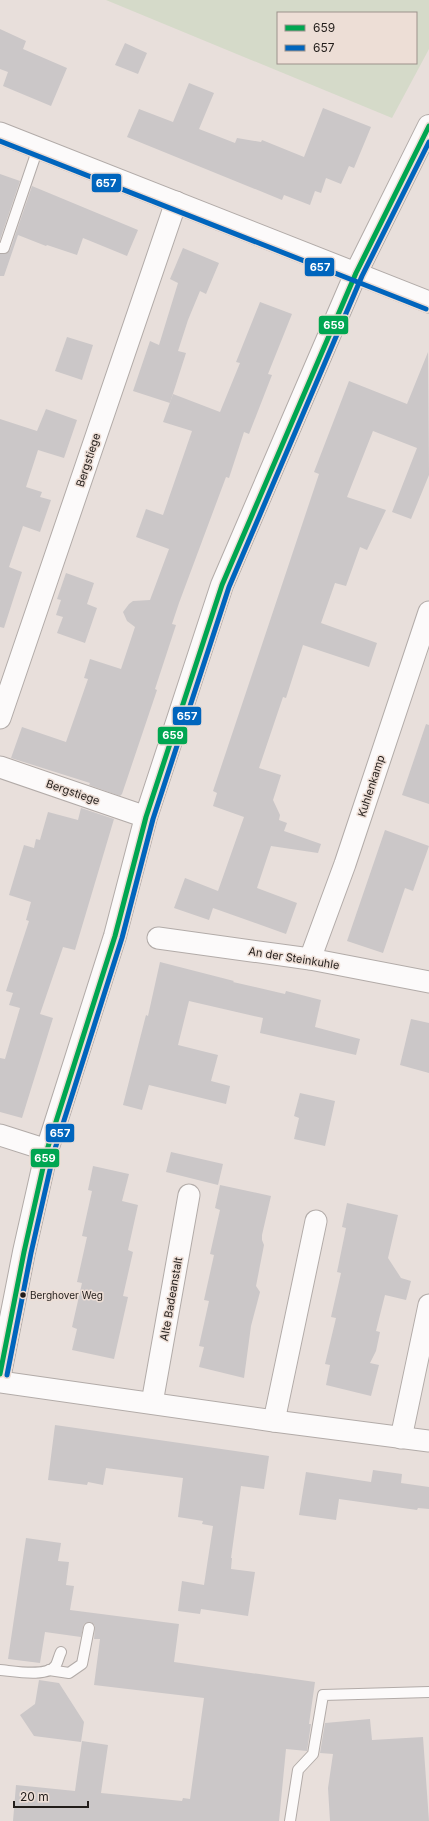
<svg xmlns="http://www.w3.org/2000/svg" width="429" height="1821" viewBox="0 0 429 1821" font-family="Inter,sans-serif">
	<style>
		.green { fill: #d5dac9; fill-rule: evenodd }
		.building { fill: #cbc7c8 }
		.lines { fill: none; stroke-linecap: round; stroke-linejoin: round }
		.service-casing { stroke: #b2aba8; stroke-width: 12 }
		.minor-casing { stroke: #b2aba8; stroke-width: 23 }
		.tertiary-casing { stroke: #b2aba8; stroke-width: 24 }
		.service { stroke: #fcfafa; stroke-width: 10 }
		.minor { stroke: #fcfafa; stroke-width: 21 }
		.tertiary { stroke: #fcfafa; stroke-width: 22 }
		.bus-1-casing { stroke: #edded6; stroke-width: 8 }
		.bus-2-casing { stroke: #edded6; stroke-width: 8 }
		.bus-1 { stroke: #00a651; stroke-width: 5 }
		.bus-2 { stroke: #0065bd; stroke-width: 5 }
		.bus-dot { fill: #221d1a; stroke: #edded6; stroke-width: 1.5 }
		.labels { text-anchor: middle; stroke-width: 3; stroke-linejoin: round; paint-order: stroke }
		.bus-label { font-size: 10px; fill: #221d1a; stroke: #edded6; text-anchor: start }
		.street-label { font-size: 11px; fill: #221d1a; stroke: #edded6 }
		.line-badge { stroke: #edded6; stroke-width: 1.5 }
		.badge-label { font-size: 11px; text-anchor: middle; font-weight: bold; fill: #fff }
	</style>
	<rect width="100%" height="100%" fill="#e8dfdb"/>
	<path class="green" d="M 106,0 L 429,0 L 429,49 L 392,118 ZM 278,13 L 416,13 L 416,63 L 278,63 Z"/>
	<g class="building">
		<path d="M 0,29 L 26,41 L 23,49 L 67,68 L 51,106 L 3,86 L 8,72 L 0,69 Z"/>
		<path d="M 125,43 L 147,53 L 138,74 L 115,65 Z"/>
		<path d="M 189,83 L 214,93 L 199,129 L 235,143 L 237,138 L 261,142 L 262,140 L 304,157 L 323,108 L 371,127 L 354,168 L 349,166 L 341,184 L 326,178 L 321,193 L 315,191 L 310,205 L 284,195 L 282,200 L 127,137 L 139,109 L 173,122 Z"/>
		<path d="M 0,174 L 20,181 L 0,240 Z"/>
		<path d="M 32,186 L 138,230 L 127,256 L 83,238 L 77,255 L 47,245 L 46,246 L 18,235 L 4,276 L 0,276 L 0,254 L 7,253 L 10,250 Z"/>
		<path d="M 183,248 L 219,263 L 206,294 L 200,291 L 188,320 L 178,351 L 186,353 L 170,403 L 133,391 L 150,341 L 159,345 L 178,283 L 170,279 Z"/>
		<path d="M 260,302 L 292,314 L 268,374 L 272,375 L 249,434 L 244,432 L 229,478 L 226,477 L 179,603 L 172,624 L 176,625 L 155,689 L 157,690 L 122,794 L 120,796 L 89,785 L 90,783 L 11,758 L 22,727 L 66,742 L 88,679 L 84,678 L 90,659 L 121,669 L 135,627 L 127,621 L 123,612 L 129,604 L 133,601 L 150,600 L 169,549 L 136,537 L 146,509 L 163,515 L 192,431 L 163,422 L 173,394 L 220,412 L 240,363 L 236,362 Z"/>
		<path d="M 67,337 L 93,345 L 82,380 L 55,371 Z"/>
		<path d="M 428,352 L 429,475 L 411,519 L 392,512 L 417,448 L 373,431 L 347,497 L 386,510 L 367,550 L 360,547 L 346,586 L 335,583 L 321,623 L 377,643 L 369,667 L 303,645 L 286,698 L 283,697 L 259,768 L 281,775 L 273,800 L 280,815 L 279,820 L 287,823 L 284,831 L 321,844 L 318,853 L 271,846 L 257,888 L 297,903 L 286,934 L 213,908 L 209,920 L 174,908 L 185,878 L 218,891 L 244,817 L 213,806 L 217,793 L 213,791 L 319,474 L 314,472 L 349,381 L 407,404 Z"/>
		<path d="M 46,409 L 77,420 L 64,458 L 38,450 L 26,487 L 42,492 L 40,497 L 51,500 L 40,532 L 23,526 L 9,567 L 22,572 L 4,628 L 0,627 L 0,419 L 37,431 Z"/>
		<path d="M 66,573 L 94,583 L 87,604 L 97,608 L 85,643 L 57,633 L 63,617 L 56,615 L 61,600 L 57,599 Z"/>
		<path d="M 426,724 L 429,725 L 429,804 L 402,795 Z"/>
		<path d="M 81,808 L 114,819 L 75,950 L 63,947 L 40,1014 L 53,1018 L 22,1118 L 0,1112 L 0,1058 L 5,1059 L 20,1008 L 9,1005 L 13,993 L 6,991 L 29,921 L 26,920 L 31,902 L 9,895 L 24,845 L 34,848 L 36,839 L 40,840 L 48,812 L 78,820 Z"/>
		<path d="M 385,830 L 429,846 L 413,891 L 405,888 L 383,953 L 347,941 Z"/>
		<path d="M 160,962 L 234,981 L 233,982 L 285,994 L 286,991 L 321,1000 L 315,1027 L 360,1039 L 356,1055 L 260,1033 L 263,1018 L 189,1001 L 178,1045 L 218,1055 L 211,1081 L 230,1086 L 226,1104 L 149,1085 L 142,1110 L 123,1105 L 146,1015 L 148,1016 Z"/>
		<path d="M 411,1019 L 429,1023 L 429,1073 L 400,1065 Z"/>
		<path d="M 300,1093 L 335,1101 L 325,1146 L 294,1139 L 299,1118 L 294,1116 Z"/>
		<path d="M 171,1152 L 223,1164 L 218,1185 L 166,1172 Z"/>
		<path d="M 93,1166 L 129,1174 L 122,1201 L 138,1205 L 128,1250 L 133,1252 L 123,1296 L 128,1297 L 114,1359 L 72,1350 L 77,1329 L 72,1327 L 82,1283 L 77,1282 L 87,1237 L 82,1236 L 92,1191 L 88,1190 Z"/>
		<path d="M 220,1185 L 271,1196 L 262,1235 L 262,1240 L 264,1245 L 256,1286 L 260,1292 L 251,1326 L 244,1378 L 199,1367 L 204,1347 L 199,1346 L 209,1301 L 204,1300 L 214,1255 L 210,1254 L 220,1210 L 215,1208 Z"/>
		<path d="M 347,1203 L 398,1215 L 388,1258 L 401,1278 L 411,1281 L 406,1300 L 385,1295 L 376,1331 L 380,1332 L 376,1351 L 370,1363 L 379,1365 L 371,1396 L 326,1385 L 330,1365 L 325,1364 L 336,1318 L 331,1317 L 341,1273 L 337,1272 L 346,1228 L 342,1227 Z"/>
		<path d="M 55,1425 L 269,1456 L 264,1489 L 241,1486 L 231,1558 L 232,1558 L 231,1569 L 255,1572 L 248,1616 L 201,1609 L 200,1614 L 178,1611 L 182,1581 L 204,1585 L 213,1526 L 202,1524 L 203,1521 L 178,1517 L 183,1478 L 106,1468 L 103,1485 L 88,1482 L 87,1485 L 48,1480 Z"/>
		<path d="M 373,1470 L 402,1474 L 401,1483 L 429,1487 L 429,1509 L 418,1508 L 417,1510 L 339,1499 L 336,1520 L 299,1515 L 306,1472 L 371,1482 Z"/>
		<path d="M 26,1538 L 61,1543 L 58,1561 L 69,1562 L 66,1585 L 74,1586 L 70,1610 L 179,1624 L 174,1662 L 315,1682 L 309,1724 L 311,1724 L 307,1751 L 286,1749 L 279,1821 L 13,1821 L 16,1785 L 75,1791 L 82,1741 L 108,1745 L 101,1793 L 182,1801 L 183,1798 L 190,1799 L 204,1698 L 94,1685 L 100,1639 L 94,1639 L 95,1626 L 91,1622 L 84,1624 L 81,1637 L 45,1632 L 40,1663 L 8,1659 Z"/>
		<path d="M 39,1680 L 59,1683 L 84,1722 L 81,1742 L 34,1736 L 20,1715 L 35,1704 Z"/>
		<path d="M 370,1719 L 372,1740 L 423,1737 L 429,1821 L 330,1821 L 328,1788 L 333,1754 L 320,1753 L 325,1723 Z"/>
	</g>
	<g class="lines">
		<defs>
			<g id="service">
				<path d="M 0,248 L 4,248 L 38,148"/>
				<path d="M 0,1670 C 13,1671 48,1678 56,1665 C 58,1661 59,1656 61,1652"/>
				<path d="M 49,1670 L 69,1673 L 82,1664 L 89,1628"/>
				<path d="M 290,1821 L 298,1770 L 313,1754 L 323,1695 L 429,1692"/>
			</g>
			<g id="minor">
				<path d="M 0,133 L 429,302"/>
				<path d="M 0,718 L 176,202"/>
				<path d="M 0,767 L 146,817"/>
				<path d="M 158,938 L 310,959 L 429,982"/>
				<path d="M 310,959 L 345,864 L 429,612"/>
				<path d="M 0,1135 L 47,1150"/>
				<path d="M 0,1382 L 274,1421 L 429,1441"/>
				<path d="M 152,1403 L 189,1195"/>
				<path d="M 274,1421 L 316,1221"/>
				<path d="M 401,1438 L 429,1305"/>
			</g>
			<path id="tertiary" d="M 0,1374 L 24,1252 L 47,1150 L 115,936 L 146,817 L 222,585 L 356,273 L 429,126"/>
		</defs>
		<use href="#service" class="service-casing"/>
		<use href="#minor" class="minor-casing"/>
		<use href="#tertiary" class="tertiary-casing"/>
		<use href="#service" class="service"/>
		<use href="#minor" class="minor"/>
		<use href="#tertiary" class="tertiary"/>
		<defs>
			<path id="bus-1" d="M 0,1374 L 24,1252 L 47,1150 L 115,936 L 146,817 L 222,585 L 356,273 L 429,126"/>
			<g id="bus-2">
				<path d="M 0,141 L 426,309"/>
				<path d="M 7,1375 L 31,1253 L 54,1152 L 122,938 L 153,819 L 229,587 L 362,276 L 429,142"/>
			</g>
		</defs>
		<use href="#bus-1" class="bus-1-casing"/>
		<use href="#bus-2" class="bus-2-casing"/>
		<use href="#bus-1" class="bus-1"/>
		<use href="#bus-2" class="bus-2"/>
	</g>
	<circle class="bus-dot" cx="23" cy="1295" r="3.5"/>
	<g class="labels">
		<g class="bus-label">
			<text x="30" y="1299">Berghover Weg</text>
		</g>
		<g class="street-label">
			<text transform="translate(88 460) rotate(-72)" y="4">Bergstiege</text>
			<text transform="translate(371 786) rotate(-72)" y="4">Kuhlenkamp</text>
			<text transform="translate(73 792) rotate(19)" y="4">Bergstiege</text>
			<text transform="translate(294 958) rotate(9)" y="4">An der Steinkuhle</text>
			<text transform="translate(171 1299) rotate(-80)" y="4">Alte Badeanstalt</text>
		</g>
	</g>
	<g class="line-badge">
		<rect x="91" y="173" width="31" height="20" rx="4" fill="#0065bd"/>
		<rect x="304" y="257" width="31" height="20" rx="4" fill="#0065bd"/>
		<rect x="318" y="315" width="31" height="20" rx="4" fill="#00a651"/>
		<rect x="172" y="706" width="30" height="20" rx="4" fill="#0065bd"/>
		<rect x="157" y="726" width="31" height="19" rx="4" fill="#00a651"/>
		<rect x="45" y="1123" width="30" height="20" rx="4" fill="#0065bd"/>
		<rect x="30" y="1148" width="30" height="20" rx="4" fill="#00a651"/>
	</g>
	<g class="badge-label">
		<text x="106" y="187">657</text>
		<text x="320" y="271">657</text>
		<text x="334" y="329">659</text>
		<text x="187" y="720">657</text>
		<text x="173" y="739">659</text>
		<text x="60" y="1137">657</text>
		<text x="45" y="1162">659</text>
	</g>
	<rect x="277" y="12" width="140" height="52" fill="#edded6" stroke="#9c918b"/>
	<rect x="285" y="25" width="20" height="6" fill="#00a651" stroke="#9c918b"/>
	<text x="313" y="32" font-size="12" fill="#221d1a">659</text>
	<rect x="285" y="45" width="20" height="6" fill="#0065bd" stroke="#9c918b"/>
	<text x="313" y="52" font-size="12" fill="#221d1a">657</text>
	<path d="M14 1801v6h74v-6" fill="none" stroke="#221d1a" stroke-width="2"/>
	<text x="20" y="1801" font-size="12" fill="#221d1a" stroke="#edded6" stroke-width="3" paint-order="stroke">20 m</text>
</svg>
